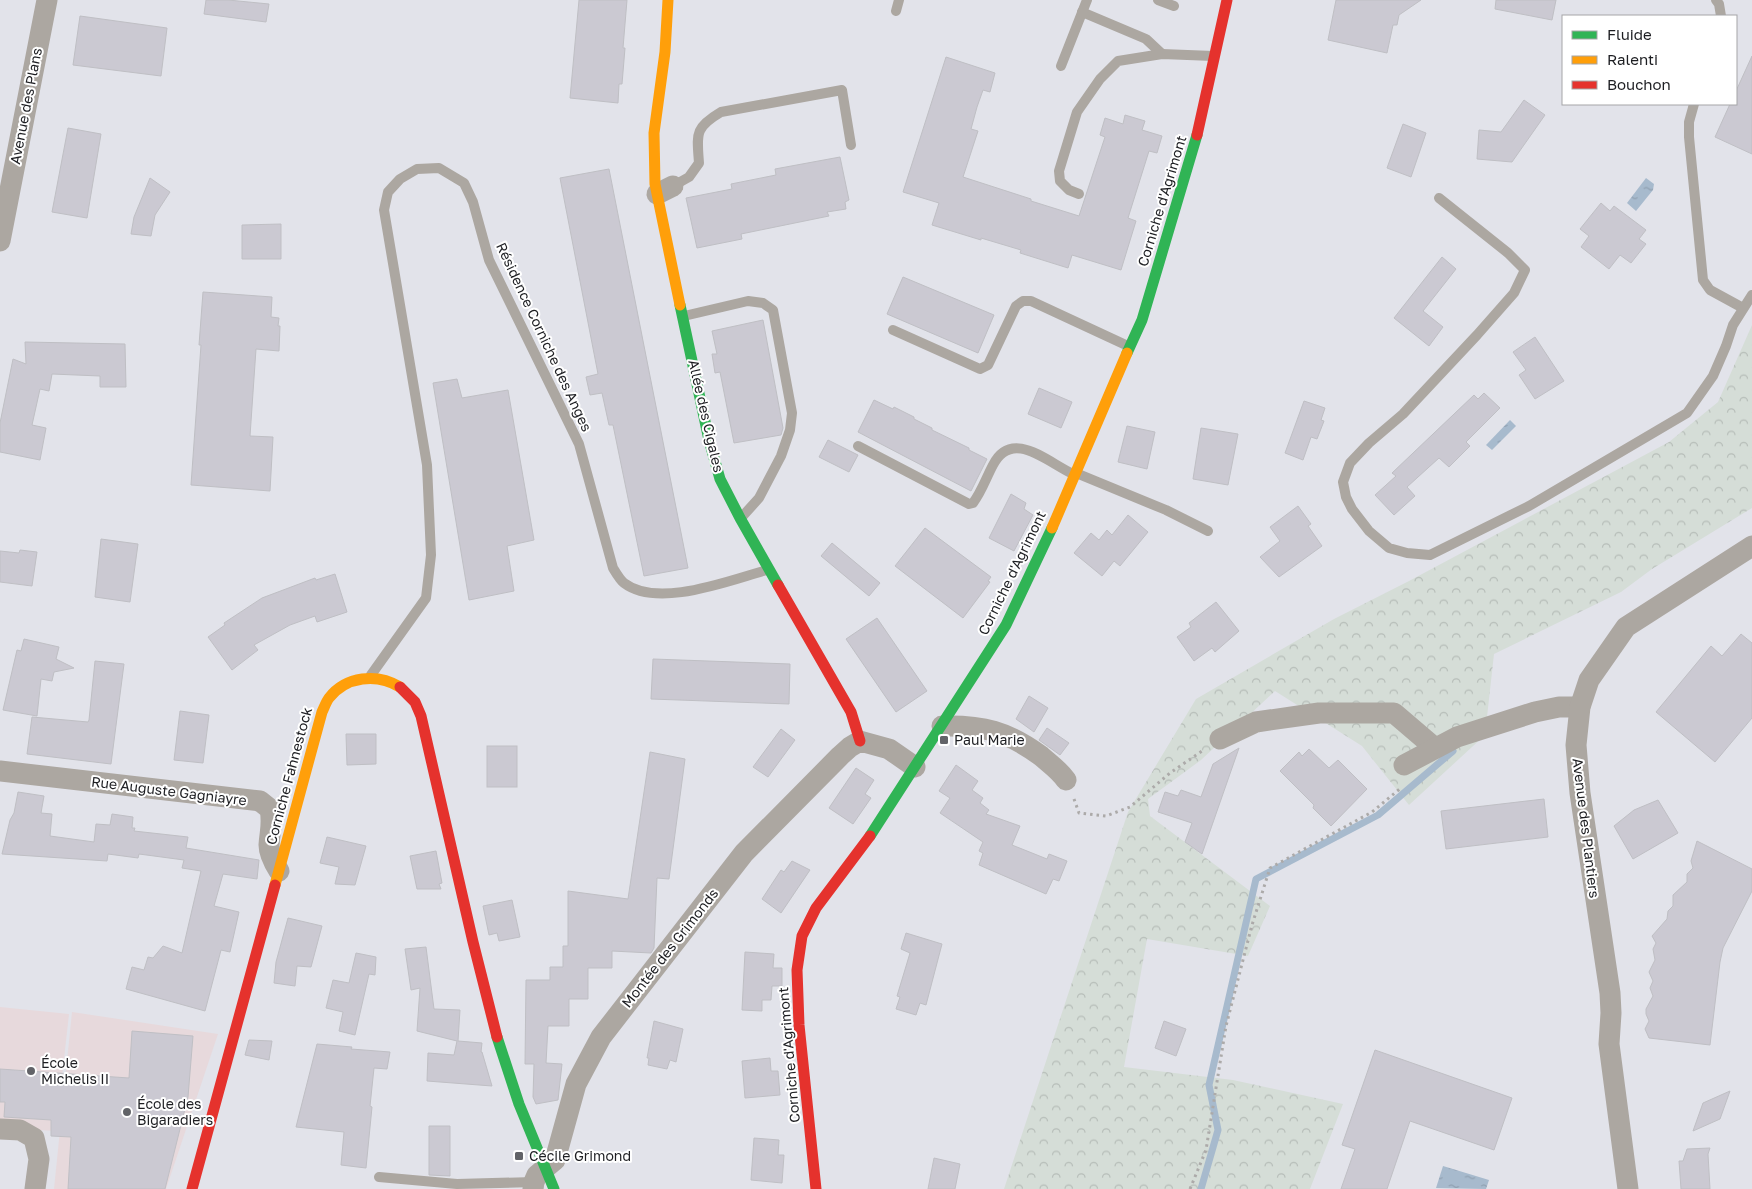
<svg xmlns="http://www.w3.org/2000/svg" width="1752" height="1189" viewBox="0 0 1752 1189" font-family="'Golos Text',sans-serif">
	<style>
		.education { fill: #e7d9dc }
		.forest { fill: url(#forest-crowns) }
		.water { fill: url(#water-ripples) }
		.lines { fill: none; stroke-linecap: round; stroke-linejoin: round }
		.stream { stroke: #a7bacd; stroke-width: 7 }
		.building { fill: #cbc9d2; stroke: #bfbfc4 }
		.path { stroke: #acaaa9; stroke-width: 3; stroke-dasharray: 2.5 4; stroke-linecap: butt }
		.lane { stroke: #aca7a1; stroke-width: 10 }
		.street { stroke: #aca7a1; stroke-width: 21 }
		.fast { stroke: #30b455; stroke-width: 11 }
		.slow { stroke: #ff9f0a; stroke-width: 11 }
		.jam { stroke: #e5322d; stroke-width: 11 }
		.poi-dot { fill: #626368; stroke: #fff; stroke-width: 2 }
		.labels { text-anchor: middle; stroke-width: 4; stroke-linejoin: round; paint-order: stroke }
		.street-label { font-size: 14px; fill: #1d1e22; stroke: #fff }
		.poi-label { font-size: 14px; fill: #1d1e22; stroke: #fff; text-anchor: start }
	</style>
	<defs>
		<pattern id="forest-crowns" width="20" height="18" patternUnits="userSpaceOnUse" patternTransform="scale(1.25)"><rect width="20" height="18" fill="#d5ddd7"/><path d="M2 6a3 3 0 1 1 6 0M12 15a3 3 0 1 1 6 0" fill="none" stroke="#b6bdb8"/></pattern>
		<pattern id="water-ripples" width="26" height="14" patternUnits="userSpaceOnUse" patternTransform="scale(1.25)"><rect width="26" height="14" fill="#a7bacd"/><path d="M2 4q2-2 4 0t4 0M15 11q2-2 4 0t4 0" fill="none" stroke="#8f9fb0"/></pattern>
	</defs>
	<rect width="100%" height="100%" fill="#e2e3ea"/>
	<g class="education">
		<path d="M 0,1007 L 69,1014 L 56,1131 L 0,1128 Z"/>
		<path d="M 72,1012 L 218,1034 L 166,1189 L 54,1189 Z"/>
	</g>
	<path class="forest" d="M 1752,325 L 1752,508 L 1652,569 L 1621,592 L 1494,654 L 1485,735 L 1409,805 L 1362,746 L 1275,691 L 1201,760 L 1148,799 L 1150,816 L 1270,906 L 1248,956 L 1147,939 L 1124,1067 L 1233,1080 L 1343,1104 L 1310,1189 L 1004,1189 L 1128,812 L 1196,699 L 1334,619 L 1409,581 L 1669,442 L 1718,402 Z"/>
	<g class="water">
		<path d="M 1646,178 L 1654,184 L 1653,190 L 1636,211 L 1627,203 Z"/>
		<path d="M 1510,420 L 1516,426 L 1492,450 L 1486,445 Z"/>
		<path d="M 1443,1166 L 1489,1180 L 1486,1189 L 1436,1188 Z"/>
	</g>
	<g class="lines">
		<path class="stream" d="M 1201,1189 L 1218,1130 L 1209,1085 L 1256,879 L 1378,815 L 1453,751"/>
	</g>
	<g class="building">
		<path d="M 206,0 L 228,0 L 269,4 L 266,22 L 204,14 Z"/>
		<path d="M 579,0 L 627,0 L 623,48 L 625,48 L 622,84 L 619,84 L 618,103 L 570,98 Z"/>
		<path d="M 1336,0 L 1421,0 L 1399,15 L 1397,25 L 1393,25 L 1387,53 L 1328,40 Z"/>
		<path d="M 1496,0 L 1556,0 L 1552,20 L 1495,9 Z"/>
		<path d="M 80,16 L 167,28 L 161,76 L 73,65 Z"/>
		<path d="M 1752,56 L 1752,154 L 1715,137 L 1730,104 L 1736,104 L 1736,91 Z"/>
		<path d="M 946,57 L 995,73 L 990,92 L 983,90 L 977,107 L 971,129 L 978,131 L 963,177 L 1031,199 L 1031,201 L 1079,216 L 1105,137 L 1100,135 L 1105,118 L 1123,124 L 1125,115 L 1145,121 L 1142,130 L 1162,136 L 1157,153 L 1149,151 L 1128,218 L 1136,221 L 1121,270 L 1072,255 L 1068,268 L 1020,253 L 1021,250 L 981,238 L 981,240 L 932,225 L 939,203 L 903,192 Z"/>
		<path d="M 1524,100 L 1545,115 L 1512,162 L 1477,159 L 1479,130 L 1501,132 Z"/>
		<path d="M 1403,124 L 1426,133 L 1411,177 L 1387,168 Z"/>
		<path d="M 68,128 L 101,134 L 87,218 L 52,212 Z"/>
		<path d="M 840,157 L 849,200 L 845,202 L 846,209 L 827,212 L 829,216 L 741,234 L 742,239 L 697,248 L 686,198 L 732,189 L 731,184 L 776,175 L 775,169 Z"/>
		<path d="M 609,169 L 688,568 L 644,576 L 613,425 L 609,425 L 602,393 L 590,395 L 586,377 L 598,374 L 560,178 Z"/>
		<path d="M 150,178 L 170,192 L 155,215 L 151,236 L 131,234 L 134,217 Z"/>
		<path d="M 1601,203 L 1610,211 L 1614,206 L 1646,230 L 1639,239 L 1646,244 L 1631,263 L 1620,255 L 1609,269 L 1581,247 L 1589,236 L 1580,229 Z"/>
		<path d="M 281,224 L 281,259 L 242,259 L 242,225 Z"/>
		<path d="M 1442,257 L 1456,269 L 1423,311 L 1443,327 L 1429,346 L 1394,318 Z"/>
		<path d="M 903,277 L 994,315 L 978,353 L 887,314 Z"/>
		<path d="M 203,292 L 272,297 L 271,317 L 279,318 L 278,326 L 280,326 L 279,351 L 256,349 L 250,436 L 273,437 L 270,491 L 191,485 L 201,345 L 199,345 Z"/>
		<path d="M 763,320 L 783,428 L 781,435 L 734,443 L 720,372 L 715,373 L 712,354 L 717,354 L 712,331 Z"/>
		<path d="M 1535,337 L 1564,381 L 1535,399 L 1519,375 L 1526,370 L 1513,352 Z"/>
		<path d="M 25,342 L 125,344 L 126,387 L 100,387 L 100,376 L 52,374 L 49,391 L 40,389 L 32,425 L 46,428 L 40,460 L 0,452 L 0,423 L 13,359 L 26,364 Z"/>
		<path d="M 457,379 L 462,398 L 508,390 L 534,540 L 507,546 L 514,591 L 469,600 L 433,383 Z"/>
		<path d="M 1039,388 L 1072,402 L 1061,428 L 1028,414 Z"/>
		<path d="M 1484,393 L 1500,408 L 1466,442 L 1470,446 L 1449,467 L 1439,458 L 1407,487 L 1415,496 L 1394,515 L 1375,495 L 1396,476 L 1392,473 L 1474,395 L 1478,399 Z"/>
		<path d="M 874,400 L 893,409 L 894,407 L 914,417 L 914,419 L 932,428 L 932,430 L 969,448 L 969,450 L 987,459 L 971,491 L 858,432 Z"/>
		<path d="M 1304,401 L 1325,408 L 1321,420 L 1324,421 L 1317,439 L 1311,437 L 1303,460 L 1285,453 Z"/>
		<path d="M 1127,426 L 1155,432 L 1147,469 L 1118,462 Z"/>
		<path d="M 1201,428 L 1238,434 L 1228,485 L 1193,479 Z"/>
		<path d="M 828,440 L 858,455 L 849,472 L 819,457 Z"/>
		<path d="M 1011,494 L 1026,503 L 1024,509 L 1033,515 L 1014,551 L 989,538 Z"/>
		<path d="M 1298,506 L 1311,524 L 1308,526 L 1322,546 L 1279,577 L 1260,557 L 1280,541 L 1270,527 Z"/>
		<path d="M 1128,515 L 1148,532 L 1120,566 L 1114,561 L 1102,576 L 1074,553 L 1091,533 L 1099,540 L 1107,530 L 1112,535 Z"/>
		<path d="M 925,528 L 991,577 L 988,581 L 990,582 L 963,618 L 895,566 Z"/>
		<path d="M 101,539 L 138,544 L 130,602 L 95,597 Z"/>
		<path d="M 832,543 L 880,583 L 869,596 L 821,556 Z"/>
		<path d="M 20,550 L 37,552 L 32,586 L 0,582 L 0,551 L 19,553 Z"/>
		<path d="M 335,574 L 347,612 L 317,622 L 315,616 L 290,625 L 254,645 L 258,650 L 232,670 L 208,637 L 225,625 L 224,623 L 262,598 L 315,578 L 316,580 Z"/>
		<path d="M 1216,602 L 1239,631 L 1215,652 L 1212,648 L 1194,661 L 1177,637 L 1191,627 L 1189,623 Z"/>
		<path d="M 877,618 L 927,691 L 896,712 L 846,639 Z"/>
		<path d="M 1741,634 L 1752,643 L 1752,718 L 1715,762 L 1656,712 L 1711,646 L 1722,656 Z"/>
		<path d="M 24,639 L 59,647 L 56,659 L 74,668 L 54,672 L 52,681 L 41,679 L 37,716 L 3,710 L 17,650 L 21,651 Z"/>
		<path d="M 653,659 L 790,664 L 789,704 L 651,699 Z"/>
		<path d="M 95,661 L 124,664 L 111,764 L 27,754 L 32,717 L 88,722 L 89,720 Z"/>
		<path d="M 1029,696 L 1048,708 L 1034,732 L 1016,719 Z"/>
		<path d="M 180,711 L 209,715 L 203,763 L 174,760 Z"/>
		<path d="M 1047,728 L 1069,743 L 1060,755 L 1039,740 Z"/>
		<path d="M 781,729 L 795,740 L 768,777 L 753,767 Z"/>
		<path d="M 346,734 L 376,734 L 376,764 L 347,765 Z"/>
		<rect x="487" y="746" width="30" height="41"/>
		<path d="M 1239,748 L 1202,854 L 1185,842 L 1192,823 L 1158,812 L 1165,792 L 1178,796 L 1181,790 L 1201,797 L 1213,764 Z"/>
		<path d="M 1309,749 L 1329,768 L 1338,760 L 1367,789 L 1331,826 L 1313,808 L 1314,805 L 1280,771 L 1299,752 L 1302,756 Z"/>
		<path d="M 650,752 L 685,759 L 669,879 L 657,878 L 654,948 L 651,953 L 612,951 L 612,968 L 588,968 L 588,999 L 569,999 L 569,1026 L 548,1026 L 546,1063 L 562,1064 L 558,1100 L 536,1104 L 533,1097 L 534,1064 L 525,1064 L 526,980 L 550,980 L 550,967 L 563,967 L 563,946 L 568,946 L 568,891 L 628,899 Z"/>
		<path d="M 956,765 L 978,781 L 972,790 L 983,798 L 980,803 L 989,810 L 986,814 L 1020,826 L 1012,845 L 1047,859 L 1049,854 L 1067,861 L 1059,881 L 1053,879 L 1046,894 L 979,865 L 983,853 L 979,851 L 983,842 L 940,813 L 950,798 L 939,791 Z"/>
		<path d="M 856,768 L 874,780 L 865,794 L 871,798 L 853,824 L 829,808 Z"/>
		<path d="M 18,792 L 44,796 L 41,813 L 52,814 L 50,836 L 94,842 L 96,824 L 110,825 L 112,814 L 133,817 L 132,828 L 135,828 L 134,831 L 188,837 L 186,848 L 259,860 L 257,879 L 223,874 L 214,906 L 239,912 L 230,952 L 221,950 L 205,1011 L 126,989 L 132,967 L 144,970 L 148,957 L 153,958 L 163,946 L 182,953 L 201,871 L 182,868 L 184,860 L 139,854 L 138,858 L 108,854 L 107,861 L 2,854 L 10,820 L 14,813 Z"/>
		<path d="M 1544,799 L 1548,837 L 1446,849 L 1441,811 Z"/>
		<path d="M 1658,800 L 1678,833 L 1633,859 L 1614,826 L 1634,810 Z"/>
		<path d="M 327,837 L 366,846 L 355,885 L 335,884 L 339,867 L 320,863 Z"/>
		<path d="M 1697,841 L 1752,869 L 1752,891 L 1723,948 L 1720,962 L 1710,1045 L 1649,1038 L 1645,1029 L 1649,1021 L 1646,1014 L 1646,1009 L 1653,996 L 1650,988 L 1653,981 L 1649,972 L 1655,960 L 1653,949 L 1656,943 L 1652,936 L 1667,919 L 1668,911 L 1673,906 L 1673,895 L 1687,882 L 1687,874 L 1693,868 L 1691,861 Z"/>
		<path d="M 436,851 L 442,883 L 439,884 L 441,889 L 417,889 L 410,856 Z"/>
		<path d="M 792,861 L 810,870 L 781,913 L 762,899 L 781,870 L 784,872 Z"/>
		<path d="M 512,900 L 520,937 L 499,941 L 497,933 L 489,935 L 483,906 Z"/>
		<path d="M 288,918 L 322,926 L 311,967 L 297,966 L 295,986 L 274,983 L 276,962 Z"/>
		<path d="M 906,933 L 942,944 L 926,1005 L 920,1003 L 916,1015 L 896,1009 L 900,997 L 897,996 L 910,953 L 901,949 Z"/>
		<path d="M 426,947 L 434,1009 L 460,1010 L 458,1041 L 482,1043 L 481,1052 L 482,1052 L 492,1086 L 427,1081 L 428,1053 L 454,1055 L 457,1041 L 417,1031 L 420,988 L 411,990 L 405,949 Z"/>
		<path d="M 745,952 L 774,954 L 773,968 L 782,968 L 782,986 L 772,986 L 771,1000 L 762,1000 L 762,1011 L 742,1010 Z"/>
		<path d="M 356,953 L 376,957 L 375,975 L 369,974 L 355,1035 L 339,1031 L 343,1012 L 326,1008 L 333,980 L 349,983 Z"/>
		<path d="M 654,1021 L 683,1029 L 676,1062 L 670,1060 L 667,1069 L 648,1065 L 649,1058 L 647,1058 Z"/>
		<path d="M 1164,1021 L 1186,1029 L 1176,1056 L 1155,1048 Z"/>
		<path d="M 132,1031 L 193,1036 L 188,1097 L 165,1189 L 68,1189 L 71,1137 L 51,1136 L 51,1120 L 4,1117 L 5,1102 L 0,1102 L 0,1069 L 129,1078 Z"/>
		<path d="M 249,1040 L 272,1041 L 269,1060 L 245,1055 Z"/>
		<path d="M 317,1044 L 352,1047 L 351,1049 L 390,1052 L 387,1069 L 374,1068 L 370,1106 L 372,1107 L 366,1168 L 341,1165 L 344,1132 L 296,1127 Z"/>
		<path d="M 1375,1050 L 1512,1098 L 1494,1150 L 1410,1121 L 1387,1189 L 1341,1189 L 1355,1149 L 1342,1145 Z"/>
		<path d="M 770,1058 L 771,1071 L 778,1071 L 780,1095 L 745,1098 L 742,1061 Z"/>
		<path d="M 1730,1091 L 1720,1119 L 1693,1131 L 1703,1103 Z"/>
		<path d="M 429,1126 L 450,1126 L 450,1176 L 429,1175 Z"/>
		<path d="M 754,1138 L 779,1140 L 778,1155 L 784,1155 L 782,1183 L 751,1180 Z"/>
		<path d="M 1710,1148 L 1708,1154 L 1710,1189 L 1681,1189 L 1679,1161 L 1683,1161 L 1687,1149 Z"/>
		<path d="M 934,1158 L 960,1164 L 955,1189 L 928,1189 Z"/>
	</g>
	<g class="lines">
		<g class="path">
			<path d="M 1074,799 L 1079,813 L 1106,816 L 1130,807 L 1170,773 L 1202,751"/>
			<path d="M 1190,1189 L 1206,1150 L 1226,1026 L 1252,925 L 1270,868 L 1372,812 L 1402,787"/>
		</g>
		<g class="lane">
			<path d="M 1158,0 L 1174,6"/>
			<path d="M 1716,0 L 1719,4 L 1721,16"/>
			<path d="M 896,11 L 899,0"/>
			<path d="M 1082,12 L 1146,39 L 1162,54"/>
			<path d="M 1061,66 L 1087,0"/>
			<path d="M 1694,104 L 1689,122 L 1689,137 L 1703,280 L 1710,290 L 1743,308"/>
			<path d="M 673,186 L 689,177 L 699,163 C 697,134 694,128 721,112 L 842,90 L 851,145"/>
			<path d="M 1079,194 L 1069,190 L 1060,181 L 1059,171 L 1077,112 L 1100,79 L 1118,61 L 1162,54 L 1213,56"/>
			<path d="M 1439,198 L 1508,253 L 1525,270 L 1514,293 L 1477,335 L 1403,414 L 1369,443 L 1350,463 L 1343,482 L 1346,497 L 1352,509 L 1369,531 L 1389,548 L 1407,553 L 1430,555 L 1529,506 L 1687,413 L 1713,376 L 1726,346 L 1733,325 L 1752,295"/>
			<path d="M 684,316 L 748,301 L 763,303 L 773,310 L 792,413 L 790,430 L 781,456 L 759,498 L 741,518"/>
			<path d="M 893,330 L 980,369 L 988,365 L 1016,306 L 1023,301 L 1031,301 L 1128,346"/>
			<path d="M 858,446 L 969,504 L 973,503 C 982,491 986,478 993,465 C 1012,428 1047,462 1073,474"/>
			<path d="M 1076,473 L 1166,510 L 1208,531"/>
			<path d="M 371,675 L 426,598 L 431,555 L 427,465 L 384,210 L 388,192 L 400,179 L 417,169 L 439,168 L 464,183 L 473,202 L 489,260 L 579,444 L 613,568 C 616,573 620,580 624,583 C 658,609 730,580 767,570"/>
			<path d="M 379,1177 L 457,1184 L 534,1182"/>
		</g>
		<g class="street">
			<path d="M 657,194 L 673,186"/>
			<path d="M 0,241 L 47,0"/>
			<path d="M 942,726 C 983,725 1007,731 1041,756 C 1050,764 1059,770 1066,780"/>
			<path d="M 1220,739 L 1256,722 L 1319,713 L 1394,713 L 1435,748"/>
			<path d="M 1404,765 L 1457,737 L 1535,712 L 1559,707 L 1580,707"/>
			<path d="M 0,771 L 260,801 L 270,809 C 273,824 270,830 269,845 C 269,854 274,863 279,871"/>
			<path d="M 0,1129 L 20,1130 L 34,1138 L 39,1159 L 35,1189"/>
			<path d="M 533,1189 L 534,1182 L 537,1175 L 555,1160 L 576,1084 L 601,1037 L 744,853 L 840,756 L 850,747 L 860,741 L 889,749 L 915,767"/>
			<path d="M 1628,1189 L 1609,1044 L 1611,1013 L 1610,993 L 1580,793 L 1576,745 L 1580,707 L 1589,680 L 1626,627 L 1752,546"/>
		</g>
		<g class="fast">
			<path d="M 680,305 L 709,440 L 720,479 L 740,518 L 778,585"/>
			<path d="M 1127,353 L 1142,320 L 1197,135"/>
			<path d="M 870,836 L 1006,625 L 1052,528"/>
			<path d="M 497,1037 L 519,1104 L 554,1189"/>
		</g>
		<g class="slow">
			<path d="M 668,0 L 665,52 L 654,133 L 655,184 L 680,305"/>
			<path d="M 1052,528 L 1127,353"/>
			<path d="M 275,885 L 322,712 C 324,708 326,702 329,698 C 346,676 377,673 400,687"/>
		</g>
		<g class="jam">
			<path d="M 1197,135 L 1227,0"/>
			<path d="M 778,585 L 851,712 L 860,741"/>
			<path d="M 400,687 L 415,702 L 421,716 L 473,942 L 497,1037"/>
			<path d="M 192,1189 L 275,885"/>
			<path d="M 816,1189 L 799,1025 L 797,970 L 802,936 L 816,908 L 870,836"/>
		</g>
	</g>
	<g class="poi-dot">
		<rect x="939" y="735" width="10" height="10" rx="2.5"/>
		<circle cx="31" cy="1071" r="5"/>
		<circle cx="127" cy="1112" r="5"/>
		<rect x="514" y="1151" width="10" height="10" rx="2.5"/>
	</g>
	<g class="labels">
		<g class="street-label">
			<text transform="translate(26 106) rotate(-79)" y="5">Avenue des Plans</text>
			<text transform="translate(1162 201) rotate(-73)" y="5">Corniche d'Agrimont</text>
			<text transform="translate(544 337) rotate(65)" y="5">Résidence Corniche des Anges</text>
			<text transform="translate(706 416) rotate(77)" y="5">Allée des Cigales</text>
			<text transform="translate(1012 573) rotate(-64)" y="5">Corniche d'Agrimont</text>
			<text transform="translate(289 776) rotate(-75)" y="5">Corniche Fahnestock</text>
			<text transform="translate(169 791) rotate(7)" y="5">Rue Auguste Gagniayre</text>
			<text transform="translate(1586 828) rotate(83)" y="5">Avenue des Plantiers</text>
			<text transform="translate(670 948) rotate(-52)" y="5">Montée des Grimonds</text>
			<text transform="translate(789 1055) rotate(-95)" y="5">Corniche d'Agrimont</text>
		</g>
		<g class="poi-label">
			<text x="954" y="745">Paul Marie</text>
			<text x="41" y="1068">École<tspan x="41" dy="16">Michelis II</tspan></text>
			<text x="137" y="1109">École des<tspan x="137" dy="16">Bigaradiers</tspan></text>
			<text x="529" y="1161">Cécile Grimond</text>
		</g>
	</g>
	<rect x="1562" y="15" width="175" height="90" fill="#ffffff" stroke="#a5a5a7"/>
	<rect x="1572" y="31" width="25" height="8" fill="#30b455" stroke="#a5a5a7"/>
	<text x="1607" y="40" font-size="15" fill="#1d1e22">Fluide</text>
	<rect x="1572" y="56" width="25" height="8" fill="#ff9f0a" stroke="#a5a5a7"/>
	<text x="1607" y="65" font-size="15" fill="#1d1e22">Ralenti</text>
	<rect x="1572" y="81" width="25" height="8" fill="#e5322d" stroke="#a5a5a7"/>
	<text x="1607" y="90" font-size="15" fill="#1d1e22">Bouchon</text>
</svg>
